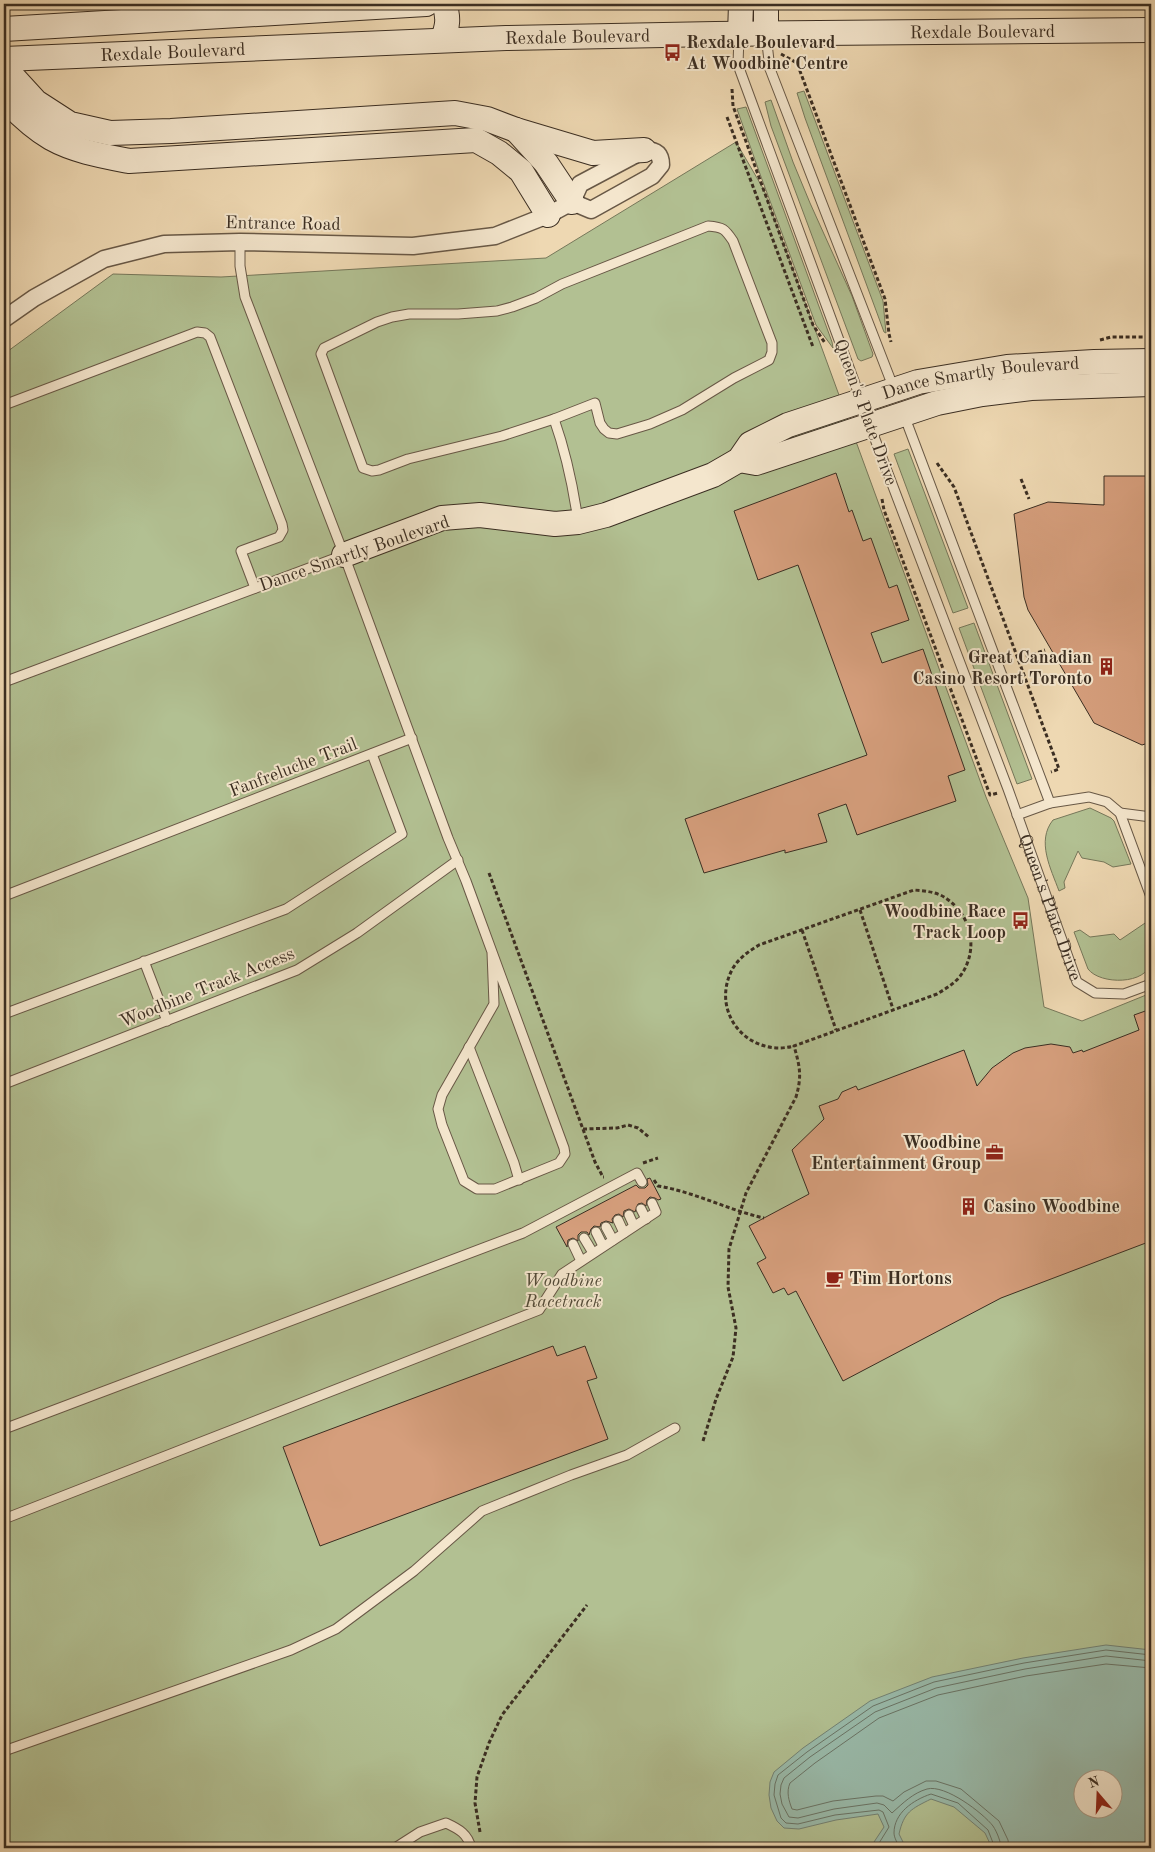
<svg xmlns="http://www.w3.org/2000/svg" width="1155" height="1852" viewBox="0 0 1155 1852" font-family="'Old Standard TT',serif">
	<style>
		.green { fill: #b2c092; stroke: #76775a; fill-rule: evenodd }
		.water { fill: #99baaa; stroke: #738274; fill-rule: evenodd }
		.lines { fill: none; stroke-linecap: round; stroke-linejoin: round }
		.shore { stroke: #6a7466; stroke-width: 1 }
		.building { fill: #d59e7c; stroke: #3b2e22 }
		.lane-casing { stroke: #685846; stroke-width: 11 }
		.street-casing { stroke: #685846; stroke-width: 19 }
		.secondary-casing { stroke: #3b2e22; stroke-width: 26 }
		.path { stroke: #3b2e22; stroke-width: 3; stroke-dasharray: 4 2.5; stroke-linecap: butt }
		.lane { stroke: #f4e6cd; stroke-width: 9 }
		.street { stroke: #f4e6cd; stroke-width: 16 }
		.secondary { stroke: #f4e6cd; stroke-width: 24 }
		.labels { text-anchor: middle; stroke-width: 4; stroke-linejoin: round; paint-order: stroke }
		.street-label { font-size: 18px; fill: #3b2e22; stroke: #f4e6cd }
		.poi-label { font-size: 18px; font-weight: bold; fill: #3b2e22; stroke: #f4e6cd; text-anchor: start }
		.park-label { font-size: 18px; font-style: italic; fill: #534b38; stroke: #f4e6cd }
	</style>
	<rect width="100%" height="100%" fill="#eed8b2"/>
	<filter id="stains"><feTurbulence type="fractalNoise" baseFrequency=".004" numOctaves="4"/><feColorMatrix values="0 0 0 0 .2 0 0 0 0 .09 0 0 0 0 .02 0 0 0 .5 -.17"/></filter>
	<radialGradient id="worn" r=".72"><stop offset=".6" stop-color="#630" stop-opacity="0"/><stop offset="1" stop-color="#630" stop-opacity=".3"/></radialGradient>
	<g class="green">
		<path d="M 804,91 L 883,301 L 886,333 L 884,332 L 805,118 L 797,93 Z"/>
		<path d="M 771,100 L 793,162 L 810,203 L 852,296 L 873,354 L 872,357 L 861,361 L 858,359 L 771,126 L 765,102 Z"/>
		<path d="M 746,107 L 832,342 L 833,348 L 816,325 L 760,174 L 737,109 Z"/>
		<path d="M 736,142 L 764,190 L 986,797 L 1028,898 L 1044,1007 L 1082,1021 L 1151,993 L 1151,1848 L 4,1848 L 4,354 L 113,274 L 221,277 L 546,258 ZM 1082,1780 L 1112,1780 L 1112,1810 L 1082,1810 Z"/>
		<path d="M 908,449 L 968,608 L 953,613 L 894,454 Z"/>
		<path d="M 974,623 L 1032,779 L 1017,784 L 959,628 Z"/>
		<path d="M 1090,808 L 1111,818 L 1114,821 L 1131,864 L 1113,867 L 1104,862 L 1082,858 L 1078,851 L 1064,882 L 1065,888 L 1059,891 C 1051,869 1036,841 1053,820 Z"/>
		<path d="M 1151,919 C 1151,932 1154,949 1151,962 C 1147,985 1100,985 1088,969 L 1074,932 L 1080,930 L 1090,937 L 1114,934 L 1120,940 Z"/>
	</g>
	<path class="water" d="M 1106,1645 L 1151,1650 L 1151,1848 L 992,1848 L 985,1833 L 954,1807 L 931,1799 C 911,1809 904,1812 899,1834 L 906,1848 L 868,1848 L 870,1848 L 884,1827 L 878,1814 L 836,1820 L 799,1829 L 784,1828 L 777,1821 L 771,1808 L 769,1795 L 770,1782 L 774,1772 L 803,1748 L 870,1701 L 932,1677 L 1023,1658 ZM 1082,1780 L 1112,1780 L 1112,1810 L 1082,1810 Z"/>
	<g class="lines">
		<g class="shore">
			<path d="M 876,1848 L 889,1827 L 883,1812 L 879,1810 L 835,1815 L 798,1824 L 786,1823 L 781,1818 L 774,1795 L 775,1784 L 778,1775 L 807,1752 L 873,1706 L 934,1682 L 1024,1663 L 1106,1650 L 1151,1655"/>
			<path d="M 900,1848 C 898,1844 894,1838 894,1833 C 894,1813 913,1800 931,1794 L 958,1803 L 988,1830 L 995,1848"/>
			<path d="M 1001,1848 C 1001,1842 997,1832 993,1826 C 983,1813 945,1784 927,1789 C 913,1793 903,1803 892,1813 L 884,1805 L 877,1803 L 834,1809 L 798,1818 L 789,1817 L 782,1804 L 780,1794 L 781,1785 L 784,1778 L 810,1757 L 875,1712 L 936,1688 L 1025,1669 L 1106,1656 L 1151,1661"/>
			<path d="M 1009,1848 L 1008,1840 L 999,1821 L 961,1789 L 936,1781 L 926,1781 L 904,1792 L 893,1801 L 883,1796 L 876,1796 L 833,1801 L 797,1810 L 792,1809 C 789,1801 786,1792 790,1783 L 815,1763 L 879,1718 L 938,1695 L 1026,1676 L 1106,1664 L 1151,1668"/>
		</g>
	</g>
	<g class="building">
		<path d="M 836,473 L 849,512 L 852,510 L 863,541 L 871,538 L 889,588 L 897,585 L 909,620 L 871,633 L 882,663 L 923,649 L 965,770 L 948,776 L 956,801 L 857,835 L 846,804 L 818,814 L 827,842 L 785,853 L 785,850 L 704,873 L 685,819 L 867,755 L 798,565 L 758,580 L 734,511 Z"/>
		<path d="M 1104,476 L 1151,476 L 1151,742 L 1142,745 L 1094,723 L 1028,610 L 1024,597 L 1014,514 L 1048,502 L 1104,505 Z"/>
		<path d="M 1151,1009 L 1151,1241 L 1001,1298 L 843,1381 L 796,1291 L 788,1295 L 784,1288 L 773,1293 L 757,1263 L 766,1258 L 749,1226 L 809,1194 L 792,1150 L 824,1119 L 819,1106 L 838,1099 L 842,1092 L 856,1086 L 858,1090 L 964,1050 L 977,1086 L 992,1068 L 1013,1053 L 1025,1048 L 1051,1044 L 1070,1047 L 1073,1053 L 1082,1050 L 1083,1052 L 1139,1030 L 1134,1015 Z"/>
		<path d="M 650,1178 L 661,1199 L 658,1200 L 655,1198 L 650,1197 L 647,1200 L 646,1206 L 642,1203 L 638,1204 L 635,1212 L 629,1209 L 624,1211 L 623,1217 L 619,1214 L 615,1215 L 612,1219 L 613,1223 L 606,1221 L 601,1223 L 600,1227 L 594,1226 L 591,1229 L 589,1235 L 587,1232 L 581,1232 L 578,1235 L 578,1241 L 573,1238 L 568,1240 L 567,1247 L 556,1227 L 636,1185 L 639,1188 L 645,1188 L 648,1185 L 647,1179 Z"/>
		<path d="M 553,1346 L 557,1356 L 585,1346 L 597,1378 L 587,1381 L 608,1439 L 320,1546 L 283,1447 Z"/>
	</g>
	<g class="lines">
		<defs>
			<g id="lane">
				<path d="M 739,35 L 738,65 L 861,400"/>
				<path d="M 766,35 L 770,69 L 894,389"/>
				<path d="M 708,226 C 723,227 725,229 733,241 L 772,343 L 772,352 L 769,360 L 734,378 L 682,410 L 650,424 L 617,434 L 609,433 L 604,429 L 600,423 L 595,403 L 554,419 L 502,436 L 408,459 L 379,470 L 372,471 L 363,468 L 321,354 L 324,348 L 377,322 L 392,317 L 409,314 L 458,314 L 497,311 L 512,307 L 536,298 L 562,284 Z"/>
				<path d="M 240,242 L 240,266 L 245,297 L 344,555 L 448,838 L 466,881 L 564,1148 L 565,1154 L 559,1163 L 495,1189 L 477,1189 L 464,1181 L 442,1125 L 438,1109 L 442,1095 L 494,1004 L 492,952"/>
				<path d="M 4,405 L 197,332 L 205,333 L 210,337 L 282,524 L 283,530 L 279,537 L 241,551 L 255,588"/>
				<path d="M 904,415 L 1050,803"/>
				<path d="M 554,419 C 566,453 573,486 578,521"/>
				<path id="s1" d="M 870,426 L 1008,789 L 1077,982 L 1095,993 L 1124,994 L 1151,984"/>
				<path d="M 4,682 L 344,555"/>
				<path d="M 1120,813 L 1151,817"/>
				<path d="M 1017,815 L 1050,803 L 1089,797 L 1107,802 L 1120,813 L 1151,897"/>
				<path d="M 4,896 L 412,738"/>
				<path d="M 144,961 L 167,1021"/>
				<path d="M 4,1014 L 286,909 L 402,834 L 372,754"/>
				<path d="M 469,1047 L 514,1163 L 519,1180"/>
				<path d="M 4,1084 L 297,970 L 357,933 L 458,860"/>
				<path d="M 641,1209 L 646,1219"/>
				<path d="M 629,1215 L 634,1226"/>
				<path d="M 618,1220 L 624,1233"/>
				<path d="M 606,1227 L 613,1240"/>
				<path d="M 596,1232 L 603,1246"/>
				<path d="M 584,1238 L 593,1253"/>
				<path d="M 573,1244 L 581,1261"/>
				<path d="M 4,1429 L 523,1233 L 637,1173 L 642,1182"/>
				<path d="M 4,1519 L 539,1310 L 562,1274 L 656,1212 L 652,1203"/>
				<path d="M 4,1751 L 291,1650 L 336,1629 L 414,1571 L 482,1511 L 571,1475 L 627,1455 L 675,1428"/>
				<path d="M 395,1848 L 420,1832 L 446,1823 C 459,1829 468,1834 471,1848"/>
			</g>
			<path id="street" d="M 4,319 L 34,298 L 104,259 L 164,244 L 240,242 L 413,246 L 495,236 L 548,215 L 572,202 L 580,184 L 644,150 C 655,150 661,153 661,165 L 652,176 L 591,210 L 572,202"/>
			<g id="secondary">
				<path d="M 4,29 L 426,4"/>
				<path d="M 740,34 L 741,4"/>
				<path d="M 766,34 L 766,4"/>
				<path d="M 442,40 C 448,27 449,17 444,4"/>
				<path id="s2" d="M 4,59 L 506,38 L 715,34 L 1151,30"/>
				<path d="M 4,67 L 36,102 L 70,124 L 110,133 L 171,131 L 455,113 L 487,119 L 516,130 L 593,153 L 644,150"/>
				<path d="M 4,98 C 17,112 34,128 51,138 C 74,151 103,156 129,161 L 476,140 L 499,153 L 521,171 L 548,215"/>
				<path d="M 516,130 L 546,163 L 572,202"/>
				<path d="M 739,460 L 756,463 L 937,403 L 982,394 L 1031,388 L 1151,384"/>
				<path id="s3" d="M 344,555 L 442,518 L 480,515 L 555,524 L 578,522 L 606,515 L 713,475 L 739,460 L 750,444 L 788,425 L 918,382 L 1007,367 L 1094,362 L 1151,361"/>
			</g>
		</defs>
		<use href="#lane" class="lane-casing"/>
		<use href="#street" class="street-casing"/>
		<use href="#secondary" class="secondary-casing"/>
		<g class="path">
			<path d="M 781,54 L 797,63 L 885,299 L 889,334 L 891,342"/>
			<path d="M 732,89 L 733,106 L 813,325 L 825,343"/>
			<path d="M 727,117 L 813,347"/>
			<path d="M 1100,340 L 1111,337 L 1151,337"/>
			<path d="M 937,463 L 954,487 L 1059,769 L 1051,772"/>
			<path d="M 1021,479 L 1029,499"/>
			<path d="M 882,499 L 884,510 L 990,795 L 998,793"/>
			<path d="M 1026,657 L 1045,650"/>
			<path d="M 489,873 L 595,1162 L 603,1177 L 604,1177"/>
			<path d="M 860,910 L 893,1009"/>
			<path d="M 802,930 L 836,1030"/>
			<path d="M 583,1129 L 617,1128 L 628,1125 L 638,1128 L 650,1138"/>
			<path d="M 643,1163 L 658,1158"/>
			<path d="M 654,1180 L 658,1186 C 695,1192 728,1210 764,1218"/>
			<path d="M 703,1441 L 716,1399 L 733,1357 L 736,1328 L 728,1287 L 729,1249 L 746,1193 L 796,1097 C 802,1076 800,1067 794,1046 L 937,994 C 947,988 957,982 963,972 C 978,947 971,916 947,899 C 938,892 926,891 914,890 L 759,945 C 749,951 739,958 733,968 C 709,1011 747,1058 794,1046"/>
			<path d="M 480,1832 L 475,1803 L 477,1777 L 489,1743 L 502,1715 L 587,1605"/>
		</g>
		<use href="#lane" class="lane"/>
		<use href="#street" class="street"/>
		<use href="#secondary" class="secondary"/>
	</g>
	<defs>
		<symbol id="bus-bare" viewBox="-9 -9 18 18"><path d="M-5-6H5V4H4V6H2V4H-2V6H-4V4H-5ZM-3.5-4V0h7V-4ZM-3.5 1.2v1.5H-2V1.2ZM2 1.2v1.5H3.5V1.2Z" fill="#8f2418" stroke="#f4e6cd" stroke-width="2.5" paint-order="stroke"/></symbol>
		<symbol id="building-bare" viewBox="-9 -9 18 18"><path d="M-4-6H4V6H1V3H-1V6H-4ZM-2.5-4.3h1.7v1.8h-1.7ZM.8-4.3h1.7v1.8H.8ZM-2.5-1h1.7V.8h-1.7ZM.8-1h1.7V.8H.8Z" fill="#8f2418" stroke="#f4e6cd" stroke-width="2.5" paint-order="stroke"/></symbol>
		<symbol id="office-bare" viewBox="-9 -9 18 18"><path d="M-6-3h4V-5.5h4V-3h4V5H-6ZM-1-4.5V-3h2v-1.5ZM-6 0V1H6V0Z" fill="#8f2418" stroke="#f4e6cd" stroke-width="2.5" paint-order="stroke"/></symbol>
		<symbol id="cafe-bare" viewBox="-9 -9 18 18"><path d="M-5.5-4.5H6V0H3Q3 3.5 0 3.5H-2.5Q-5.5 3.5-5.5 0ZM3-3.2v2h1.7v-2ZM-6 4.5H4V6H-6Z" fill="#8f2418" stroke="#f4e6cd" stroke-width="2.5" paint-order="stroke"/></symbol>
	</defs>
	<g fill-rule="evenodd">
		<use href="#bus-bare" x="660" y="40" width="25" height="25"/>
		<use href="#building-bare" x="1094" y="654" width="25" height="25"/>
		<use href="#bus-bare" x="1008" y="908" width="25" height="25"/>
		<use href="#office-bare" x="982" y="1140" width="25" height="25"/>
		<use href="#building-bare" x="956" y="1194" width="25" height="25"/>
		<use href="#cafe-bare" x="822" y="1266" width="25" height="25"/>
	</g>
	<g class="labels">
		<g class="street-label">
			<text dy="6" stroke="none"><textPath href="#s2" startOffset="979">Rexdale Boulevard</textPath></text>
			<text dy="6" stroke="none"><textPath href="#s2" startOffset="574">Rexdale Boulevard</textPath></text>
			<text dy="6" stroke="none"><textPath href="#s2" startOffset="169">Rexdale Boulevard</textPath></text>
			<text transform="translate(283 223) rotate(1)" y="6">Entrance Road</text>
			<text dy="6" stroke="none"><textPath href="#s3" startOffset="676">Dance Smartly Boulevard</textPath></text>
			<text transform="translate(866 412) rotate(70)" y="6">Queen's Plate Drive</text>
			<text transform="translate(354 553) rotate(-19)" y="6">Dance Smartly Boulevard</text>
			<text transform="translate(293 767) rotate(-21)" y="6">Fanfreluche Trail</text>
			<text dy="6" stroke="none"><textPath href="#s1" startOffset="514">Queen's Plate Drive</textPath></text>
			<text transform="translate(207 987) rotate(-22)" y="6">Woodbine Track Access</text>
		</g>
		<g class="poi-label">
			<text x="686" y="48">Rexdale Boulevard<tspan x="686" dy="21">At Woodbine Centre</tspan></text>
			<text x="1092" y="663" text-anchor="end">Great Canadian<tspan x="1092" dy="21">Casino Resort Toronto</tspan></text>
			<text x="1006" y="917" text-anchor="end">Woodbine Race<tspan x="1006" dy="21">Track Loop</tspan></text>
			<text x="981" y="1148" text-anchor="end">Woodbine<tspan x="981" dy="21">Entertainment Group</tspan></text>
			<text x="983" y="1212">Casino Woodbine</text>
			<text x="849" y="1284">Tim Hortons</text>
		</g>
		<g class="park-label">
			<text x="563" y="1286">Woodbine<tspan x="563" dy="21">Racetrack</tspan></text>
		</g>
	</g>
	<rect width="1155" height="1852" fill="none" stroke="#eed8b2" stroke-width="20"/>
	<rect x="5" y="5" width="1145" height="1842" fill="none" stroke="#3b2e22" stroke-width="2.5"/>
	<rect x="10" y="10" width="1135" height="1832" fill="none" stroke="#3b2e22"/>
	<g transform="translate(1098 1794) rotate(341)"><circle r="24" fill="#f4e6cd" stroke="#aa9c89"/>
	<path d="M0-4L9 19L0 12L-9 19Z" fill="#8f2418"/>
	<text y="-8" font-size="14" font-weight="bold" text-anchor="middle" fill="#3b2e22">N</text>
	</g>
	<rect width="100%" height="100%" filter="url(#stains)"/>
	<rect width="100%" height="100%" fill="url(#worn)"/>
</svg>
